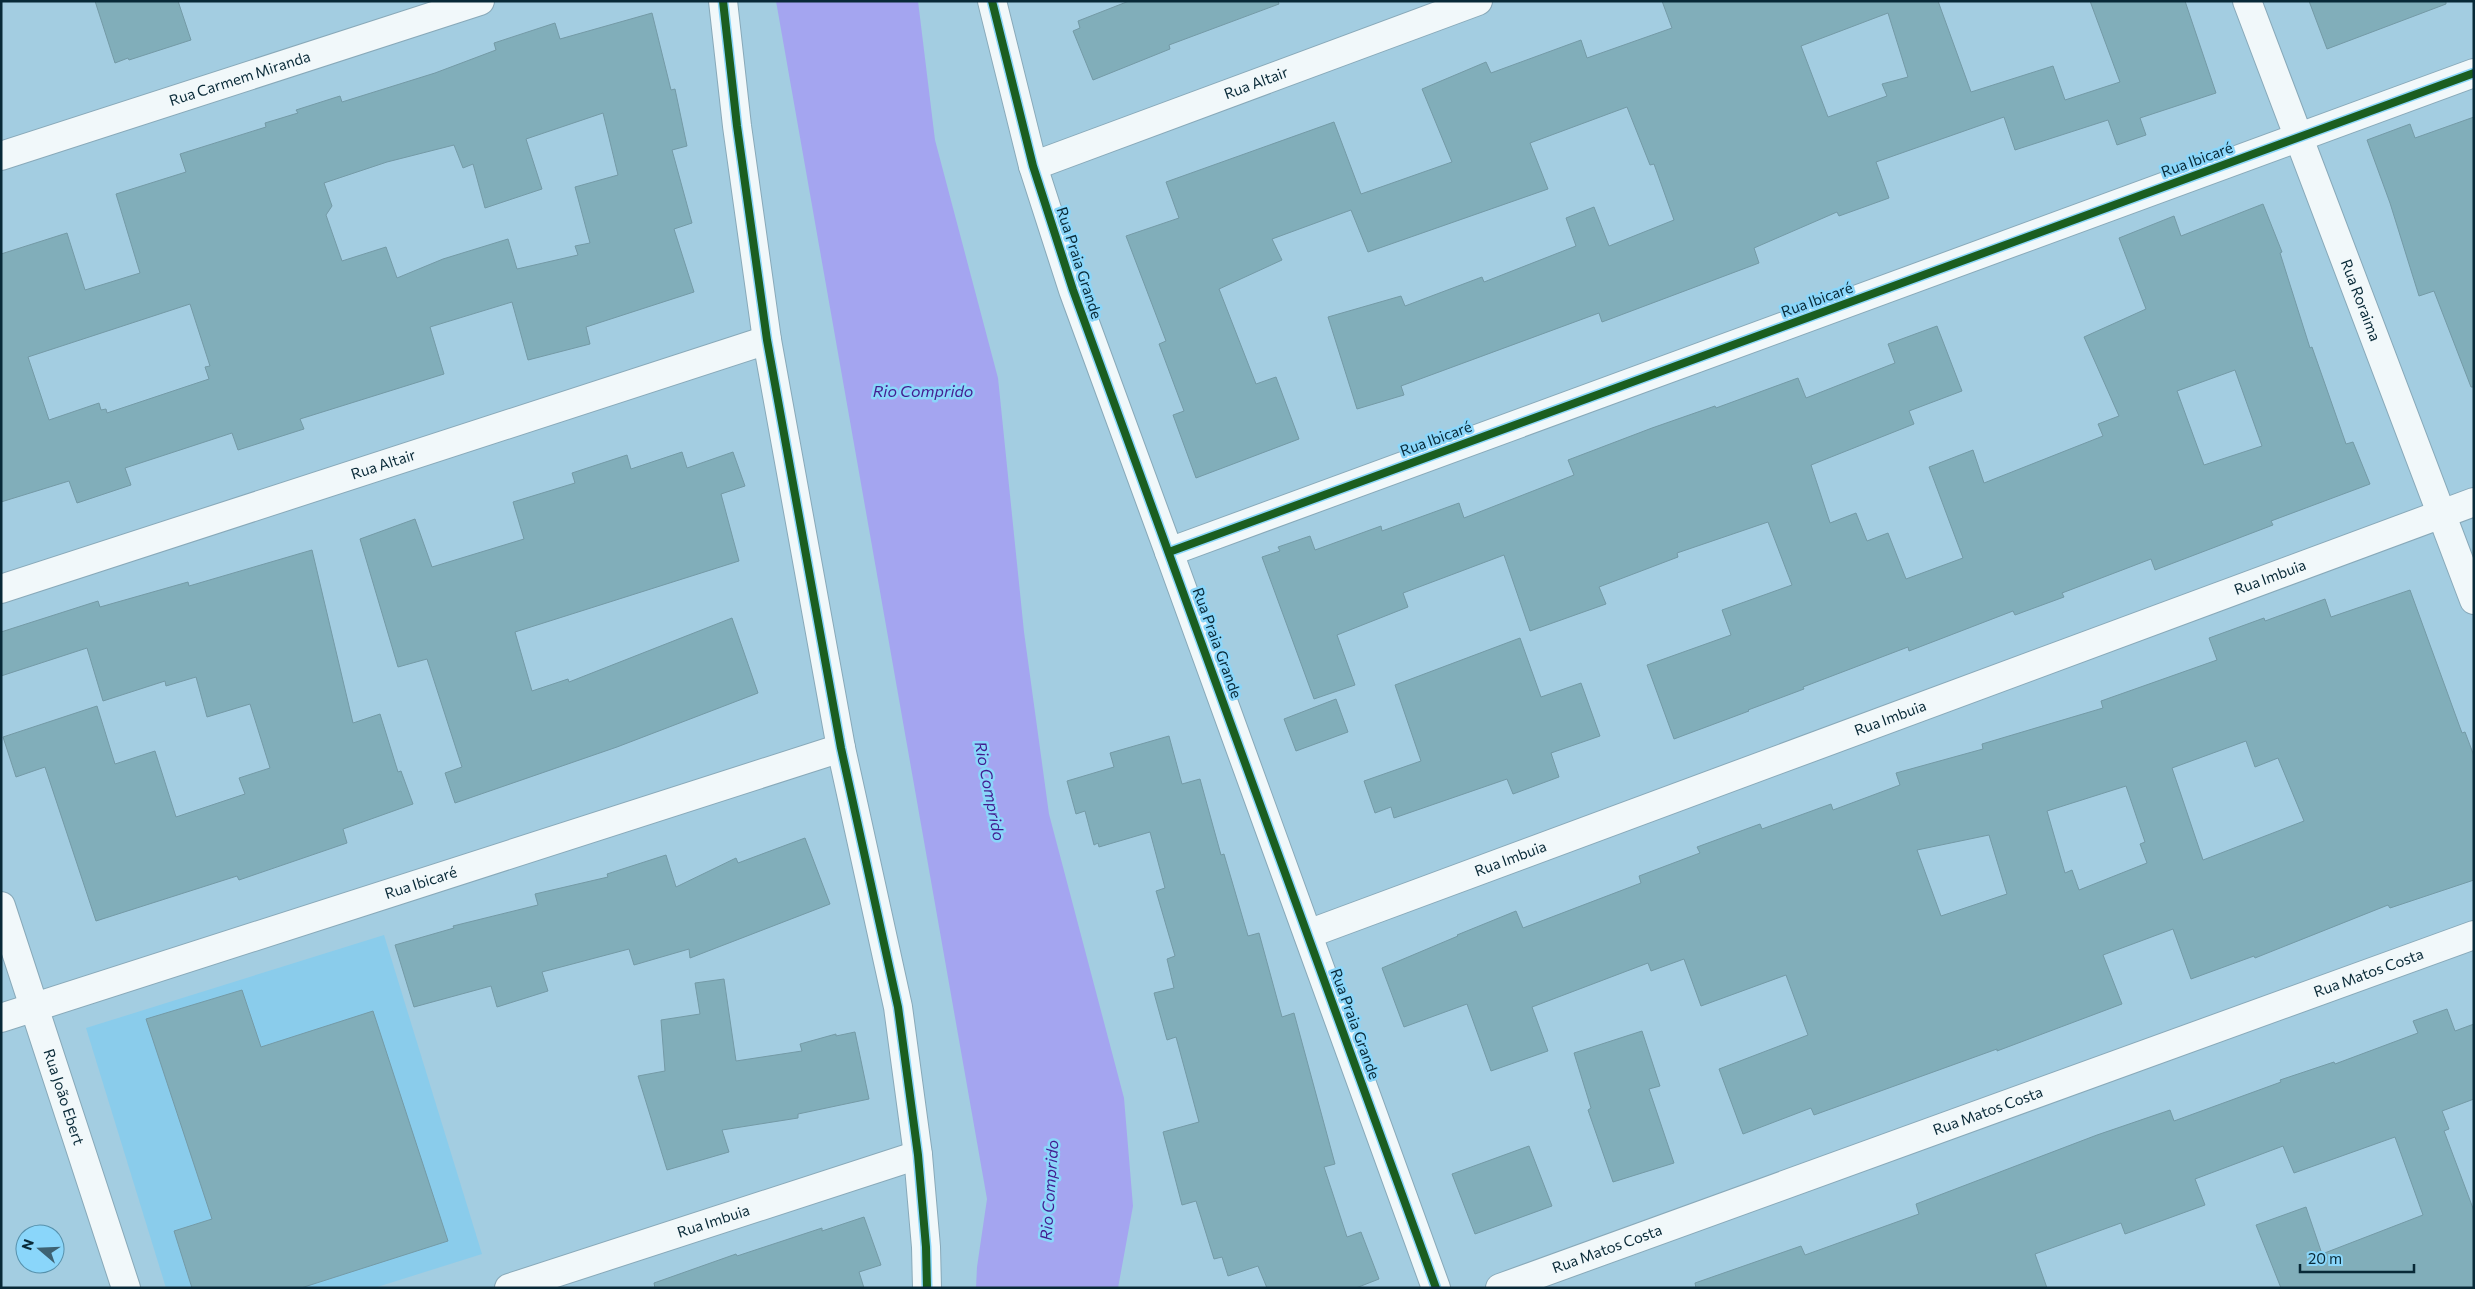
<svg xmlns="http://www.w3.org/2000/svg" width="2475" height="1289" viewBox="0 0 2475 1289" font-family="Commissioner,sans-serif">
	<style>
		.built { fill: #8acceb }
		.water { fill: #a4a5f0 }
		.building { fill: #81aeba; stroke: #749aa6; fill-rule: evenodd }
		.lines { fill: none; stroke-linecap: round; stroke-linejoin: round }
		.street-casing { stroke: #88a9b9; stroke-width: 30 }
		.secondary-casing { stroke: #88a9b9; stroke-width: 30 }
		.street { stroke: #f1f8fa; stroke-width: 28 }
		.secondary { stroke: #f1f8fa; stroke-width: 28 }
		.cycleway-casing { stroke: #8ad6fa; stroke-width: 11 }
		.cycleway { stroke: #1b5e20; stroke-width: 8 }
		.labels { text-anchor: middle; stroke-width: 5; stroke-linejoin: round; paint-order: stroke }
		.street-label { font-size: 15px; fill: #082937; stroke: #8ad6fa }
		.water-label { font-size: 16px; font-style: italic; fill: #421c8f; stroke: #8ad6fa }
	</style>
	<rect width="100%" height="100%" fill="#a3cde1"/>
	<path class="built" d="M 384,935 L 482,1254 L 374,1288 L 166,1288 L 86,1028 Z"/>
	<path class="water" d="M 776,1 L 918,1 L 935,140 L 998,378 L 1024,632 L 1049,814 L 1124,1098 L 1133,1206 L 1118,1288 L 976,1288 L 977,1267 L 987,1199 Z"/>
	<g class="building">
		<path d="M 95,1 L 178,1 L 191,40 L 129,60 L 128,58 L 115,63 Z"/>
		<path d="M 1129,1 L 1278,1 L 1279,4 L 1169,45 L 1170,49 L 1093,80 L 1073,31 L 1080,28 L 1078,21 Z"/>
		<path d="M 1662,1 L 1938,1 L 1971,92 L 2053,66 L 2065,100 L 2120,82 L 2090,1 L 2185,1 L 2216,93 L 2140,118 L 2146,135 L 2117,145 L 2108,120 L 2015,150 L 2004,117 L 1876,162 L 1889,198 L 1839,216 L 1837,212 L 1754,248 L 1759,263 L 1602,322 L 1599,313 L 1401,386 L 1404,395 L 1357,409 L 1328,317 L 1401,296 L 1405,306 L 1482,277 L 1484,282 L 1576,246 L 1566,218 L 1594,207 L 1609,246 L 1674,220 L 1654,164 L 1650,165 L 1627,107 L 1530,143 L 1548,189 L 1368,252 L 1351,210 L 1272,239 L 1282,260 L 1219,289 L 1256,384 L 1276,377 L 1299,439 L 1196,478 L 1173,415 L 1184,411 L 1159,344 L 1166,341 L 1126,236 L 1179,218 L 1166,182 L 1334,122 L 1361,194 L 1452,162 L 1422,89 L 1486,62 L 1491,73 L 1581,40 L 1587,58 L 1672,28 ZM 1888,13 L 1908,77 L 1882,84 L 1887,96 L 1828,117 L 1801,46 Z"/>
		<path d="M 2309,1 L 2446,1 L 2446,4 L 2327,49 Z"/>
		<path d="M 652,13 L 671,90 L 675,89 L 687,146 L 672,150 L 692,223 L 674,229 L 694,292 L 586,327 L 590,344 L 528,360 L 512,302 L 430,327 L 444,374 L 300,419 L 304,429 L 238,450 L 232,433 L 125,468 L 131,485 L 77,503 L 69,481 L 1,502 L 1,254 L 67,233 L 85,290 L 140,273 L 116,194 L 186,172 L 180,154 L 266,127 L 265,123 L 298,113 L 296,110 L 340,96 L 342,102 L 435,73 L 496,50 L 494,43 L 555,23 L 560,39 ZM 603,113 L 618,175 L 575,187 L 590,243 L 575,246 L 578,255 L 517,269 L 508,239 L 443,259 L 397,278 L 386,247 L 342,261 L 326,215 L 332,206 L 324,183 L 387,162 L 454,145 L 463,168 L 473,164 L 485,208 L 542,189 L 526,139 ZM 190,304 L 210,366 L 205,367 L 209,379 L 107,413 L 106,409 L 101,410 L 99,403 L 49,420 L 28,357 Z"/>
		<path d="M 2474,117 L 2474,387 L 2471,387 L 2434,291 L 2419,296 L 2390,203 L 2367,140 L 2410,124 L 2415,138 Z"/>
		<path d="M 2263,204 L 2282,252 L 2280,253 L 2310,348 L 2312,347 L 2346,444 L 2353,442 L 2370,484 L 2271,521 L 2273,525 L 2155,570 L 2151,559 L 2062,593 L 2064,597 L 2015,615 L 2013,611 L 1909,651 L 1908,647 L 1803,687 L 1804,689 L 1748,710 L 1749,711 L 1674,739 L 1647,665 L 1731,635 L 1722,610 L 1792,585 L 1768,522 L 1677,553 L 1678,557 L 1599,587 L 1606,604 L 1530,631 L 1504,555 L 1403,593 L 1408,607 L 1337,635 L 1355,685 L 1314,699 L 1262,557 L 1280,551 L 1278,547 L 1310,536 L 1315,550 L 1381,526 L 1382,531 L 1459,503 L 1464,518 L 1574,475 L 1568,460 L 1652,428 L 1715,406 L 1716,408 L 1798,378 L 1806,398 L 1895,363 L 1888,344 L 1937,326 L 1962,391 L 1909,411 L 1914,424 L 1811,465 L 1830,523 L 1856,513 L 1867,541 L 1888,533 L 1906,579 L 1963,558 L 1929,467 L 1973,450 L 1984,483 L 2103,436 L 2098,424 L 2119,416 L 2084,337 L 2146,309 L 2119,238 L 2174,216 L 2181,236 ZM 2235,370 L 2262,446 L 2204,465 L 2177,391 Z"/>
		<path d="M 682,452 L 687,468 L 733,452 L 745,486 L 721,494 L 739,561 L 515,632 L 532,691 L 568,679 L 569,682 L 732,618 L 758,693 L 617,747 L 455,803 L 445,773 L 462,767 L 427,659 L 398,667 L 360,539 L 415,519 L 432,567 L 524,539 L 513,502 L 575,483 L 572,473 L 627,455 L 631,469 Z"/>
		<path d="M 312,550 L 353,723 L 380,714 L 398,772 L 401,771 L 413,804 L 343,829 L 347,843 L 239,880 L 237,876 L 96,921 L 45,767 L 16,777 L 3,737 L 97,706 L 115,764 L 155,751 L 176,817 L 245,794 L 239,778 L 270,768 L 250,704 L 207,717 L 196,677 L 166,686 L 165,681 L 103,701 L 87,648 L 1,676 L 1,632 L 98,601 L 100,607 L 188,582 L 189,586 Z"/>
		<path d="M 2410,590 L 2462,733 L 2465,732 L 2474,756 L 2474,880 L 2390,908 L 2388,905 L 2255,958 L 2254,956 L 2191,979 L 2173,929 L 2103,955 L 2122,1004 L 1997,1051 L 1997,1049 L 1814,1115 L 1811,1108 L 1743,1134 L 1719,1069 L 1808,1035 L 1786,975 L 1701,1006 L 1684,959 L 1651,971 L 1648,963 L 1532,1007 L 1548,1051 L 1491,1071 L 1467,1004 L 1404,1027 L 1382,968 L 1458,936 L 1457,935 L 1516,911 L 1523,928 L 1641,883 L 1639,876 L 1700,853 L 1697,847 L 1760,824 L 1762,829 L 1831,804 L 1833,810 L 1900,785 L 1896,773 L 1983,749 L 1982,744 L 2103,708 L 2101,701 L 2217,660 L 2209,638 L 2264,618 L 2265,621 L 2325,599 L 2331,617 ZM 2246,741 L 2255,767 L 2278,758 L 2304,821 L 2203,860 L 2172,768 ZM 2126,786 L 2145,842 L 2140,844 L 2147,863 L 2079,890 L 2072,870 L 2065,873 L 2047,811 ZM 1989,835 L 2007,894 L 1941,916 L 1917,850 Z"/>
		<path d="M 1520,638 L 1541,697 L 1581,683 L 1600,736 L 1551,753 L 1559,777 L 1513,794 L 1507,779 L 1394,818 L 1391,807 L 1375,813 L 1364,781 L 1421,761 L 1395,685 Z"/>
		<path d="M 1336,699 L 1348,732 L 1296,751 L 1284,719 Z"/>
		<path d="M 1169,736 L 1182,784 L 1200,779 L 1221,855 L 1224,854 L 1248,936 L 1259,933 L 1282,1017 L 1294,1013 L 1335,1164 L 1324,1167 L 1347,1237 L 1361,1232 L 1379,1279 L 1356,1288 L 1267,1288 L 1258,1266 L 1228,1276 L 1222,1257 L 1214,1259 L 1196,1201 L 1182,1205 L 1163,1132 L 1199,1122 L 1176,1037 L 1167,1040 L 1154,993 L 1174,988 L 1167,959 L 1175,956 L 1156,891 L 1165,888 L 1150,832 L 1099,847 L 1098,843 L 1094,845 L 1085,811 L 1076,814 L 1067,781 L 1114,767 L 1110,753 Z"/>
		<path d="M 805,838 L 830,904 L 690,958 L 689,949 L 634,965 L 629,949 L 542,972 L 548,991 L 497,1007 L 491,986 L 414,1007 L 395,945 L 454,928 L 453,926 L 538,905 L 535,894 L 608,877 L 607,874 L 666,855 L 676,887 L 736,858 L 738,863 Z"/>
		<path d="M 724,979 L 736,1061 L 802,1051 L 800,1044 L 836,1034 L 836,1036 L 855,1032 L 869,1099 L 798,1114 L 798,1118 L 722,1130 L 729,1152 L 667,1170 L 638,1076 L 665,1071 L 661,1020 L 700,1014 L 695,983 Z"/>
		<path d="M 242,990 L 261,1047 L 373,1011 L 448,1241 L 301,1288 L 192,1288 L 174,1231 L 212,1219 L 146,1019 Z"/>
		<path d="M 2447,1009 L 2455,1031 L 2474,1024 L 2474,1099 L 2442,1111 L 2449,1129 L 2444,1131 L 2474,1211 L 2474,1288 L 2281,1288 L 2256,1225 L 2306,1207 L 2322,1254 L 2423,1215 L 2395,1137 L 2294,1173 L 2283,1146 L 2195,1179 L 2205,1205 L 2125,1234 L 2121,1223 L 2035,1254 L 2047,1288 L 1696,1288 L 1695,1283 L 1801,1246 L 1805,1255 L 1919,1214 L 1916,1204 L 2097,1135 L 2170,1110 L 2174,1121 L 2281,1082 L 2280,1080 L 2334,1062 L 2335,1064 L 2418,1033 L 2413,1021 Z"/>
		<path d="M 1642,1031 L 1660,1086 L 1649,1089 L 1674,1163 L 1613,1182 L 1588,1110 L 1591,1108 L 1574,1053 Z"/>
		<path d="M 1529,1146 L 1552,1206 L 1475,1234 L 1452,1174 Z"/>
		<path d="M 864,1217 L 881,1265 L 859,1272 L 864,1288 L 655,1288 L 654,1283 L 736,1254 L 737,1256 L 822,1228 L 822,1231 Z"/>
	</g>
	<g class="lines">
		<defs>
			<g id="street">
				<path d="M 723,1 L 737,126 L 767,340 L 841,748 L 898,1007 L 918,1155 L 926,1247 L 927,1288"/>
				<path d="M 992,1 L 1033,166 L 1073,290 L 1169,552"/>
				<path id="s1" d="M 2247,1 L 2474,600"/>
				<path id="s2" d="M 1,156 L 480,1"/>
				<path id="s3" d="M 1033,166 L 1478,1"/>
				<path id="s4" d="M 1,589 L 767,340"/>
				<path id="s5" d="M 1,906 L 126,1288"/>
				<path id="s6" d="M 1,1018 L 841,748"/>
				<path id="s7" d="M 509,1288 L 918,1155"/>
				<path id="s8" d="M 1500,1288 L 2474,935"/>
			</g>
			<g id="secondary">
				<path id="s9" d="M 1308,934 L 2474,502"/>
				<path d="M 1436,1288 L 1169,552 L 2474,73"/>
			</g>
		</defs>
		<use href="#street" class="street-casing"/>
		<use href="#secondary" class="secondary-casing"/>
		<use href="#street" class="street"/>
		<use href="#secondary" class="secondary"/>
		<defs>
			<g id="cycleway">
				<path d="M 723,1 L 737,126 L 767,340 L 841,748 L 898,1007 L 918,1155 L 926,1247 L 927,1288"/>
				<path d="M 992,1 L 1033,166 L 1073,290 L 1436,1288"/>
				<path d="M 1169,552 L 2474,73"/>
			</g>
		</defs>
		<use href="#cycleway" class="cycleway-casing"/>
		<use href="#cycleway" class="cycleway"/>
	</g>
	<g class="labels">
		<g class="street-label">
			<text dy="5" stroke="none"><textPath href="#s2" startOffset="251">Rua Carmem Miranda</textPath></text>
			<text dy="5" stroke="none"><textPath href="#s3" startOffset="238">Rua Altair</textPath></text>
			<text transform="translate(2197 160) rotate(-20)" y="5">Rua Ibicaré</text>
			<text transform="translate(1079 263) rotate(72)" y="5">Rua Praia Grande</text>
			<text transform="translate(1817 300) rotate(-20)" y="5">Rua Ibicaré</text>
			<text dy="5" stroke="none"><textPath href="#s1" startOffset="320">Rua Roraima</textPath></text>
			<text transform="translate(1436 439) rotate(-20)" y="5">Rua Ibicaré</text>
			<text dy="5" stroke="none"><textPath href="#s4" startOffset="402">Rua Altair</textPath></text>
			<text dy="5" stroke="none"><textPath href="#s9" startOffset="1026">Rua Imbuia</textPath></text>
			<text transform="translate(1217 643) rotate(70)" y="5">Rua Praia Grande</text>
			<text dy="5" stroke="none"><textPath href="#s9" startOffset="621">Rua Imbuia</textPath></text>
			<text dy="5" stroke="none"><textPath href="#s9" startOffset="216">Rua Imbuia</textPath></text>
			<text dy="5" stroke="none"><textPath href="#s6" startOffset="441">Rua Ibicaré</textPath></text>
			<text dy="5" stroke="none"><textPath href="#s8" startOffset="924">Rua Matos Costa</textPath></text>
			<text transform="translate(1355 1024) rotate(70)" y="5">Rua Praia Grande</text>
			<text dy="5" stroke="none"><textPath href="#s5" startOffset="201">Rua João Ebert</textPath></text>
			<text dy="5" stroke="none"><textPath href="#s8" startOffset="519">Rua Matos Costa</textPath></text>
			<text dy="5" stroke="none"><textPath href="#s7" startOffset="215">Rua Imbuia</textPath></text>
			<text dy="5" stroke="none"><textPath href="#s8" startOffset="114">Rua Matos Costa</textPath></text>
		</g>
		<g class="water-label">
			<text x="923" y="397">Rio Comprido</text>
			<text transform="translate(990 791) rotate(79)" y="6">Rio Comprido</text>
			<text transform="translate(1049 1190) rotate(-86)" y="6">Rio Comprido</text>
		</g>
	</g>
	<rect width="2475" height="1289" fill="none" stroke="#082937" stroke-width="5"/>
	<g transform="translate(40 1249) rotate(289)"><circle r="24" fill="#8ad6fa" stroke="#5691ac"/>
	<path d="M0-4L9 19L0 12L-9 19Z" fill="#3e6272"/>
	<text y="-8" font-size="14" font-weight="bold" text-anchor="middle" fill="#082937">N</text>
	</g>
	<path d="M2300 1264v8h114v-8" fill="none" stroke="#082937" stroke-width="2.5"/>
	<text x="2308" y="1264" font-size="15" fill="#082937" stroke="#8ad6fa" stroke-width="4" paint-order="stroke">20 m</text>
</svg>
